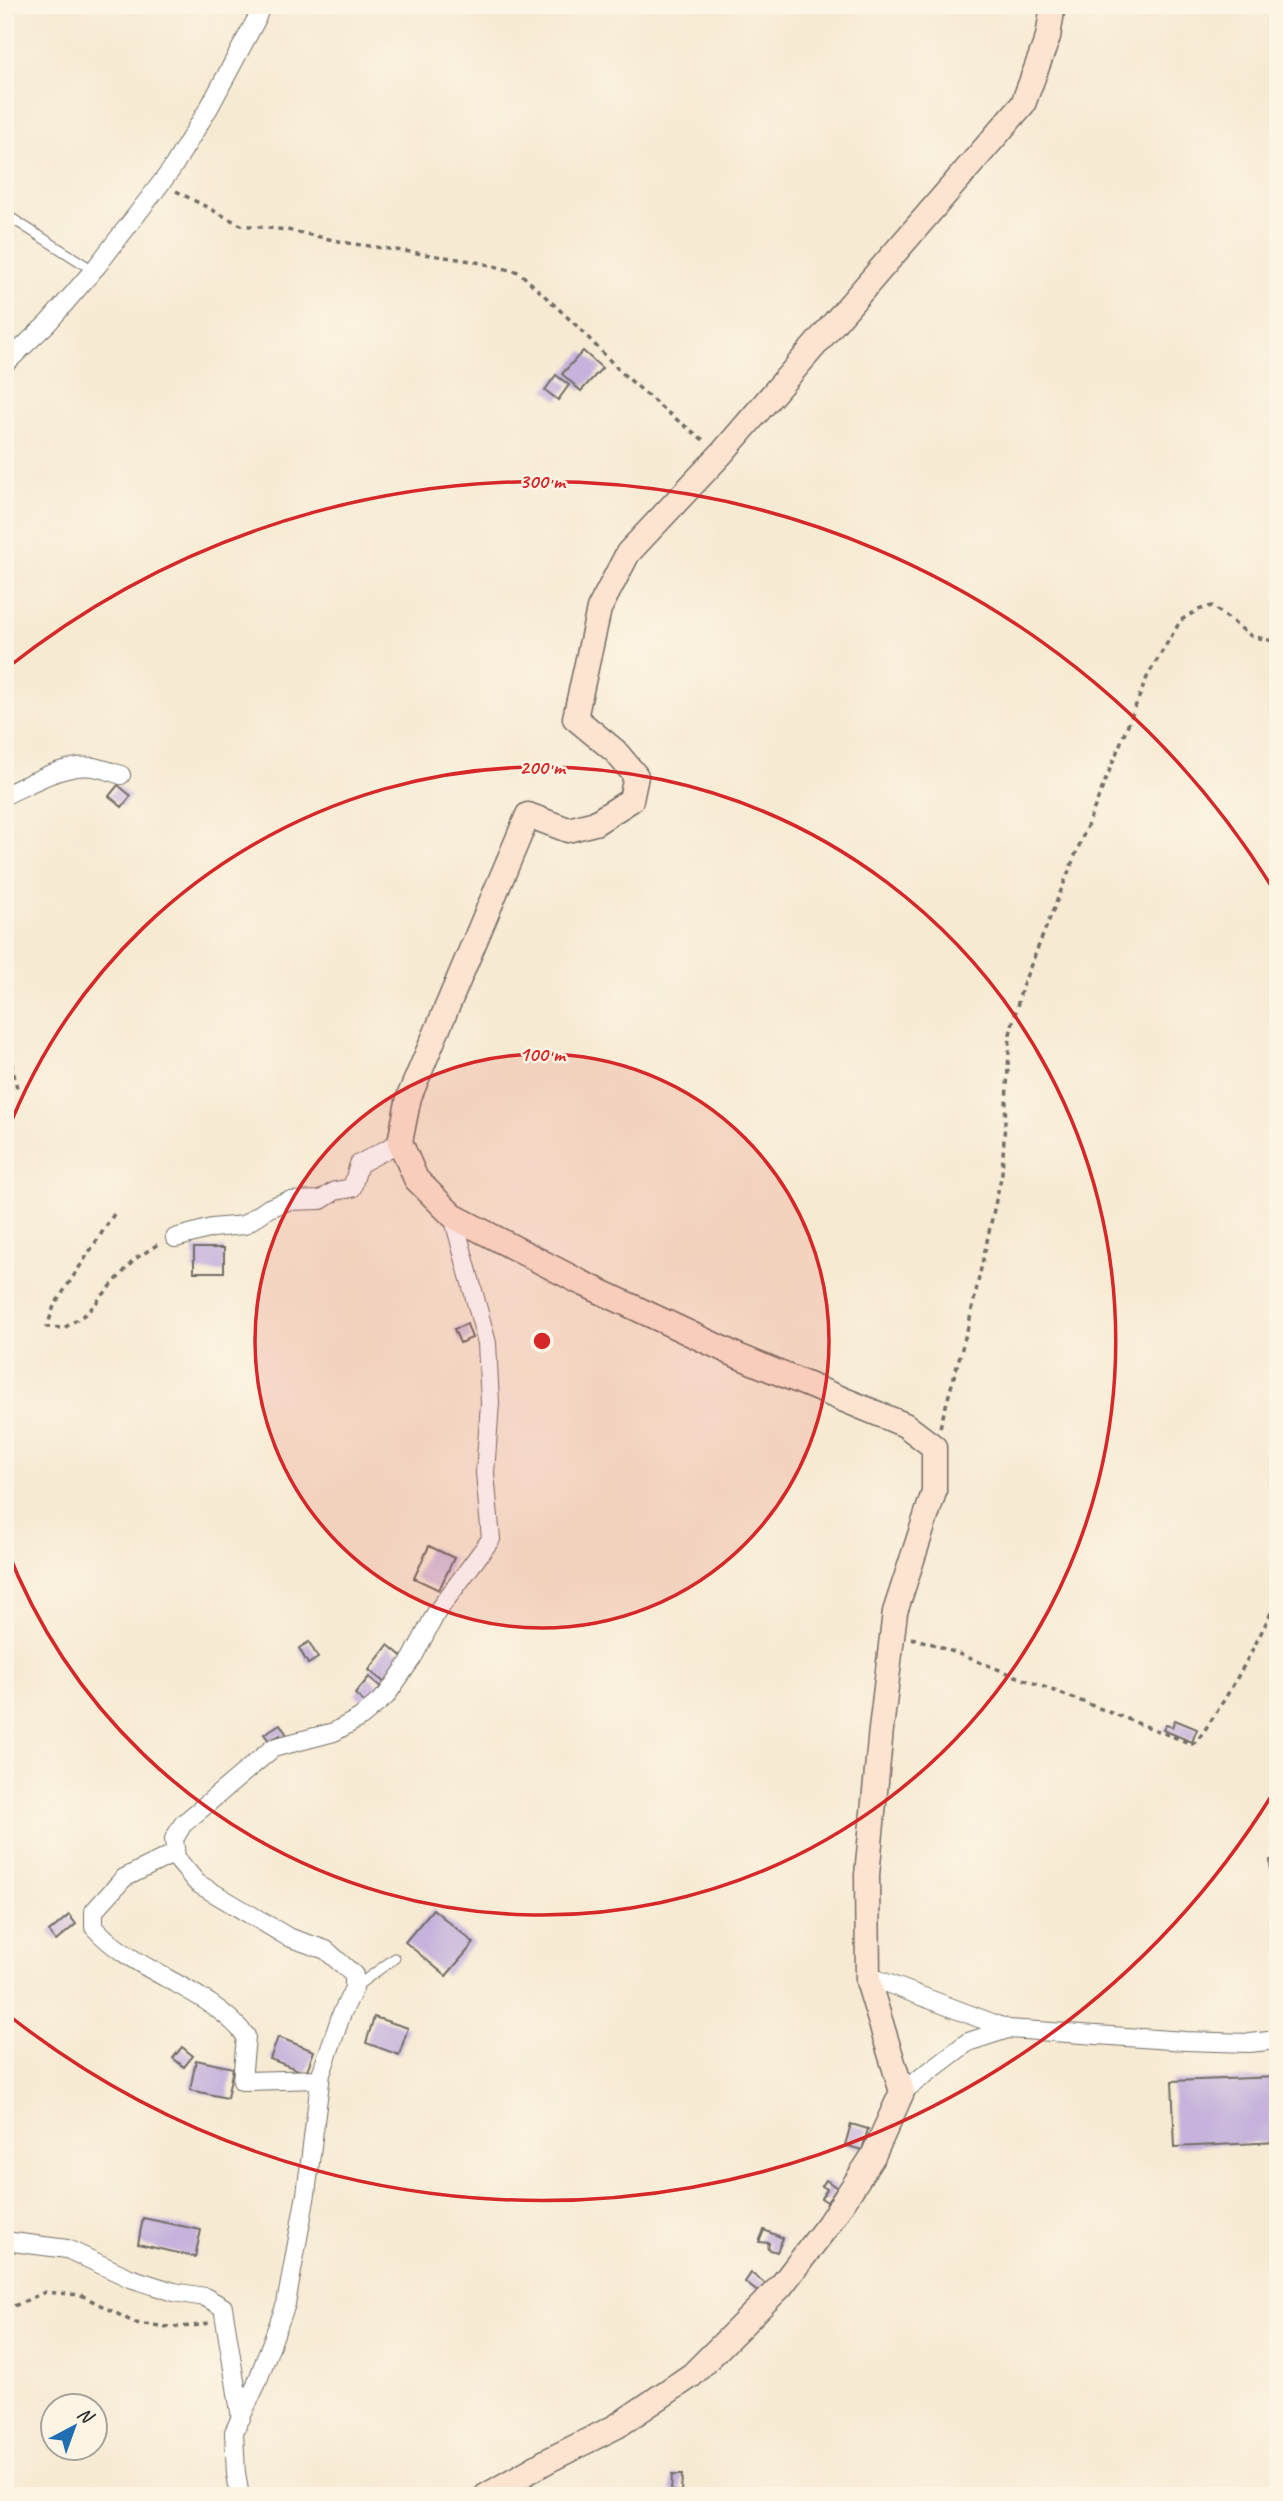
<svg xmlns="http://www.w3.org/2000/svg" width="1283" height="2501" viewBox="0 0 1283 2501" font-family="Caveat,sans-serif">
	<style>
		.building { fill: #c6b2dc }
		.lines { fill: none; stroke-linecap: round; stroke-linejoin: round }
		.lane-casing { stroke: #726e66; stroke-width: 11 }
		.street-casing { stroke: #726e66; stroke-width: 20 }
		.secondary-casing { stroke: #726e66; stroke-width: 27 }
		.path { stroke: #726e66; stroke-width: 3.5; stroke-dasharray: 5 5; stroke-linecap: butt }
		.lane { stroke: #fff; stroke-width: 9 }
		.street { stroke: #fff; stroke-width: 18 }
		.secondary { stroke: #fde4d1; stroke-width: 24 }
		.ring { fill: none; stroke: #d62828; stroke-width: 3.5 }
		.centre { fill: #d62828; stroke: #fcf5e5; stroke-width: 3.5 }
		.ring-label { font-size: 21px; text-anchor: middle; font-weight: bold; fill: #d62828; stroke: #fcf5e5; stroke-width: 5; stroke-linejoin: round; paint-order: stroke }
	</style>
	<rect width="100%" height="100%" fill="#fcf5e5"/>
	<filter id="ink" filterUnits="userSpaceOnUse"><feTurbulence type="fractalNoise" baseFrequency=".0143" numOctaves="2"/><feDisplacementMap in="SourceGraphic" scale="14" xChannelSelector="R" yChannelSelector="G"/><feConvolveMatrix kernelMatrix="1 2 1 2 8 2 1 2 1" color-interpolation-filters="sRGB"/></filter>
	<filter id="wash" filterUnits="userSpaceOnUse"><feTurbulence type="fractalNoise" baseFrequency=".00686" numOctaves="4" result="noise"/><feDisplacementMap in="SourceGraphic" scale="28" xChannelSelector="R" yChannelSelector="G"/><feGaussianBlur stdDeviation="1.57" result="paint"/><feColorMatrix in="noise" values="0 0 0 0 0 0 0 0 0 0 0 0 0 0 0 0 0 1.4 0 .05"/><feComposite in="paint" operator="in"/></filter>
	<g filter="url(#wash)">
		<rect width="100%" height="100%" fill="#f7ead3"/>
		<g id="blocks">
			<g class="building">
				<path d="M 583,351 L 602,368 L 581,391 L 562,374 Z"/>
				<path d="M 556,375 L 569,385 L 558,400 L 545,390 Z"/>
				<path d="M 118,785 L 131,796 L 122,807 L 109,796 Z"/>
				<rect x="194" y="1248" width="30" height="24"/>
				<path d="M 467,1324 L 472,1338 L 460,1343 L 454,1329 Z"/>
				<path d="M 429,1546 L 454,1558 L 439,1590 L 414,1578 Z"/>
				<path d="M 309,1642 L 318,1658 L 308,1664 L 299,1648 Z"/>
				<path d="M 388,1645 L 405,1659 L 385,1683 L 369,1670 Z"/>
				<path d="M 369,1677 L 381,1687 L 366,1704 L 355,1694 Z"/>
				<path d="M 1175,1720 L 1197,1729 L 1192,1742 L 1163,1730 L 1166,1725 L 1172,1727 Z"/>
				<path d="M 280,1724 L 287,1735 L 282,1739 L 280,1735 L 269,1741 L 264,1734 Z"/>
				<path d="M 1278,1859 L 1278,1869 L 1271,1870 L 1270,1860 Z"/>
				<path d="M 433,1909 L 474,1943 L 446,1976 L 405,1942 Z"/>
				<path d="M 69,1915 L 76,1924 L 56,1941 L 49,1932 Z"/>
				<path d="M 374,2017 L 408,2028 L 399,2055 L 366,2043 Z"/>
				<path d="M 278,2037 L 314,2051 L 306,2073 L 270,2059 Z"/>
				<path d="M 182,2047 L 193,2056 L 184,2067 L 173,2058 Z"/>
				<path d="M 196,2060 L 233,2068 L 227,2098 L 190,2090 Z"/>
				<path d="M 1278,2077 L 1278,2142 L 1175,2147 L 1172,2081 Z"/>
				<path d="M 851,2124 L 868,2129 L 862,2150 L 845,2145 Z"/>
				<path d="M 826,2180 L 837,2188 L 827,2202 L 821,2198 L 827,2189 L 822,2186 Z"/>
				<path d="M 143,2218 L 201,2230 L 195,2257 L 138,2244 Z"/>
				<path d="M 764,2230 L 783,2238 L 777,2252 L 768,2249 L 769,2243 L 759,2242 Z"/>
				<path d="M 751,2273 L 766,2284 L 759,2293 L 745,2282 Z"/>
				<path d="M 672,2475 L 682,2475 L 681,2492 L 671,2491 Z"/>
			</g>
		</g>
	</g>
	<g filter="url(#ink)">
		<use href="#blocks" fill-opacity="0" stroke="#726e66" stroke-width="2"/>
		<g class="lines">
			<defs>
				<g id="lane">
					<path d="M 5,214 L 93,270"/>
					<path d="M 354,1988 L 395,1958"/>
				</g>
				<g id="street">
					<path d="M 5,364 L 48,323 L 97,266 L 171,170 L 210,106 L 256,20 L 261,5"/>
					<path d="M 5,795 C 32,783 64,763 94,767 C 103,769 113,772 121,775"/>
					<path d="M 175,1238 L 212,1228 L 244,1225 L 269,1208 L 288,1201 L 321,1200 L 335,1191 L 352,1188 L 359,1164 L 400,1142"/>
					<path d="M 175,1853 L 124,1878 L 94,1911 L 94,1927 C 134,1973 208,1987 246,2036 L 242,2081 L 320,2079"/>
					<path d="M 868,1976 L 1008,2029"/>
					<path d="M 902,2092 L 968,2042 L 1008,2029 L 1185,2041 L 1249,2043 L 1278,2040"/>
					<path d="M 5,2241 L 67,2249 L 130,2278 L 174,2292 L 205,2297 L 223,2307 L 241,2418"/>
					<path d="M 240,2496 L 236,2474 L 234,2432 L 256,2385 L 286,2304 L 306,2194 L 321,2074 L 342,2013 L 354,1988 L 354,1975 L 326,1950 L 288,1937 L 197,1883 L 176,1858 L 174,1839 L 183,1824 L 273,1748 L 334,1732 L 361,1717 L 386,1696 L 413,1657 L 436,1613 L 491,1539 L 485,1473 L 490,1403 L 487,1343 L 453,1216"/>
				</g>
				<path id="secondary" d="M 486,2496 L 547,2461 L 617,2426 L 692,2375 L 781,2286 L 828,2225 L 873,2156 L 902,2092 L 868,1981 L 867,1875 L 881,1729 L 895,1612 L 934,1492 L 934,1447 L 905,1425 L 738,1356 L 580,1282 L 453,1216 L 416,1179 L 400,1142 L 409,1097 L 528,815 L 568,830 L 595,823 L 631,800 L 636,776 L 615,751 L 575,718 L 599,609 L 628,553 L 722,453 L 1023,104 L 1048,37 L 1053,5"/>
			</defs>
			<use href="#lane" class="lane-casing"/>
			<use href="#street" class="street-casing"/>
			<use href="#secondary" class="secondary-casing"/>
			<g class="path">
				<path d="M 176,191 L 241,225 L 287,230 L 348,243 L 472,261 L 519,272 L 578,327 L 621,372 L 663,409 L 706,442"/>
				<path d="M 5,1034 L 17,1088"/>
				<path d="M 114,1214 L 54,1306 L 47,1327 L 64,1328 L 87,1313 L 135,1259 L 160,1243"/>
				<path d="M 940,1427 L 969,1323 L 1002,1173 L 1010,1034 L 1022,987 L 1148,675 L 1181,620 L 1198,610 L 1212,606 L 1251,636 L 1278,642"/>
				<path d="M 911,1638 L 930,1643 L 1192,1744 L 1197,1741 C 1229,1696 1254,1649 1278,1598"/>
				<path d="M 5,2310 L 45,2292 L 81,2295 L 135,2323 L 169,2327 L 193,2326 L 209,2323"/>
			</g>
			<use href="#lane" class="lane"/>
			<use href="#street" class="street"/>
			<use href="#secondary" class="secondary"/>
		</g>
	</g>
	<circle cx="542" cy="1341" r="287" fill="#d62828" fill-opacity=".12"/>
	<g class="ring">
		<circle cx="542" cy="1341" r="287"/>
		<path d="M6 1135A574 574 0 1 1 6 1547"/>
		<path d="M1275 1790A860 860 0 0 1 7 2014M7 668A860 860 0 0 1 1275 892"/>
	</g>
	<circle cx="542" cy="1341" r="10" class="centre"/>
	<g class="ring-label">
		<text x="542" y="488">300 m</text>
		<text x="542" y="774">200 m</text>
		<text x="542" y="1061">100 m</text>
	</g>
	<rect width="1283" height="2501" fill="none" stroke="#fcf5e5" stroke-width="28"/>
	<g transform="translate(74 2427) rotate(41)"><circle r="33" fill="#fcf5e5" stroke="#a8a49b" stroke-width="2"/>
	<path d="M0-5L12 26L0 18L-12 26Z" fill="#1f6fb2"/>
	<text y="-10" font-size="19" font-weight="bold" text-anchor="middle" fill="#2b2b2b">N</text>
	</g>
</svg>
